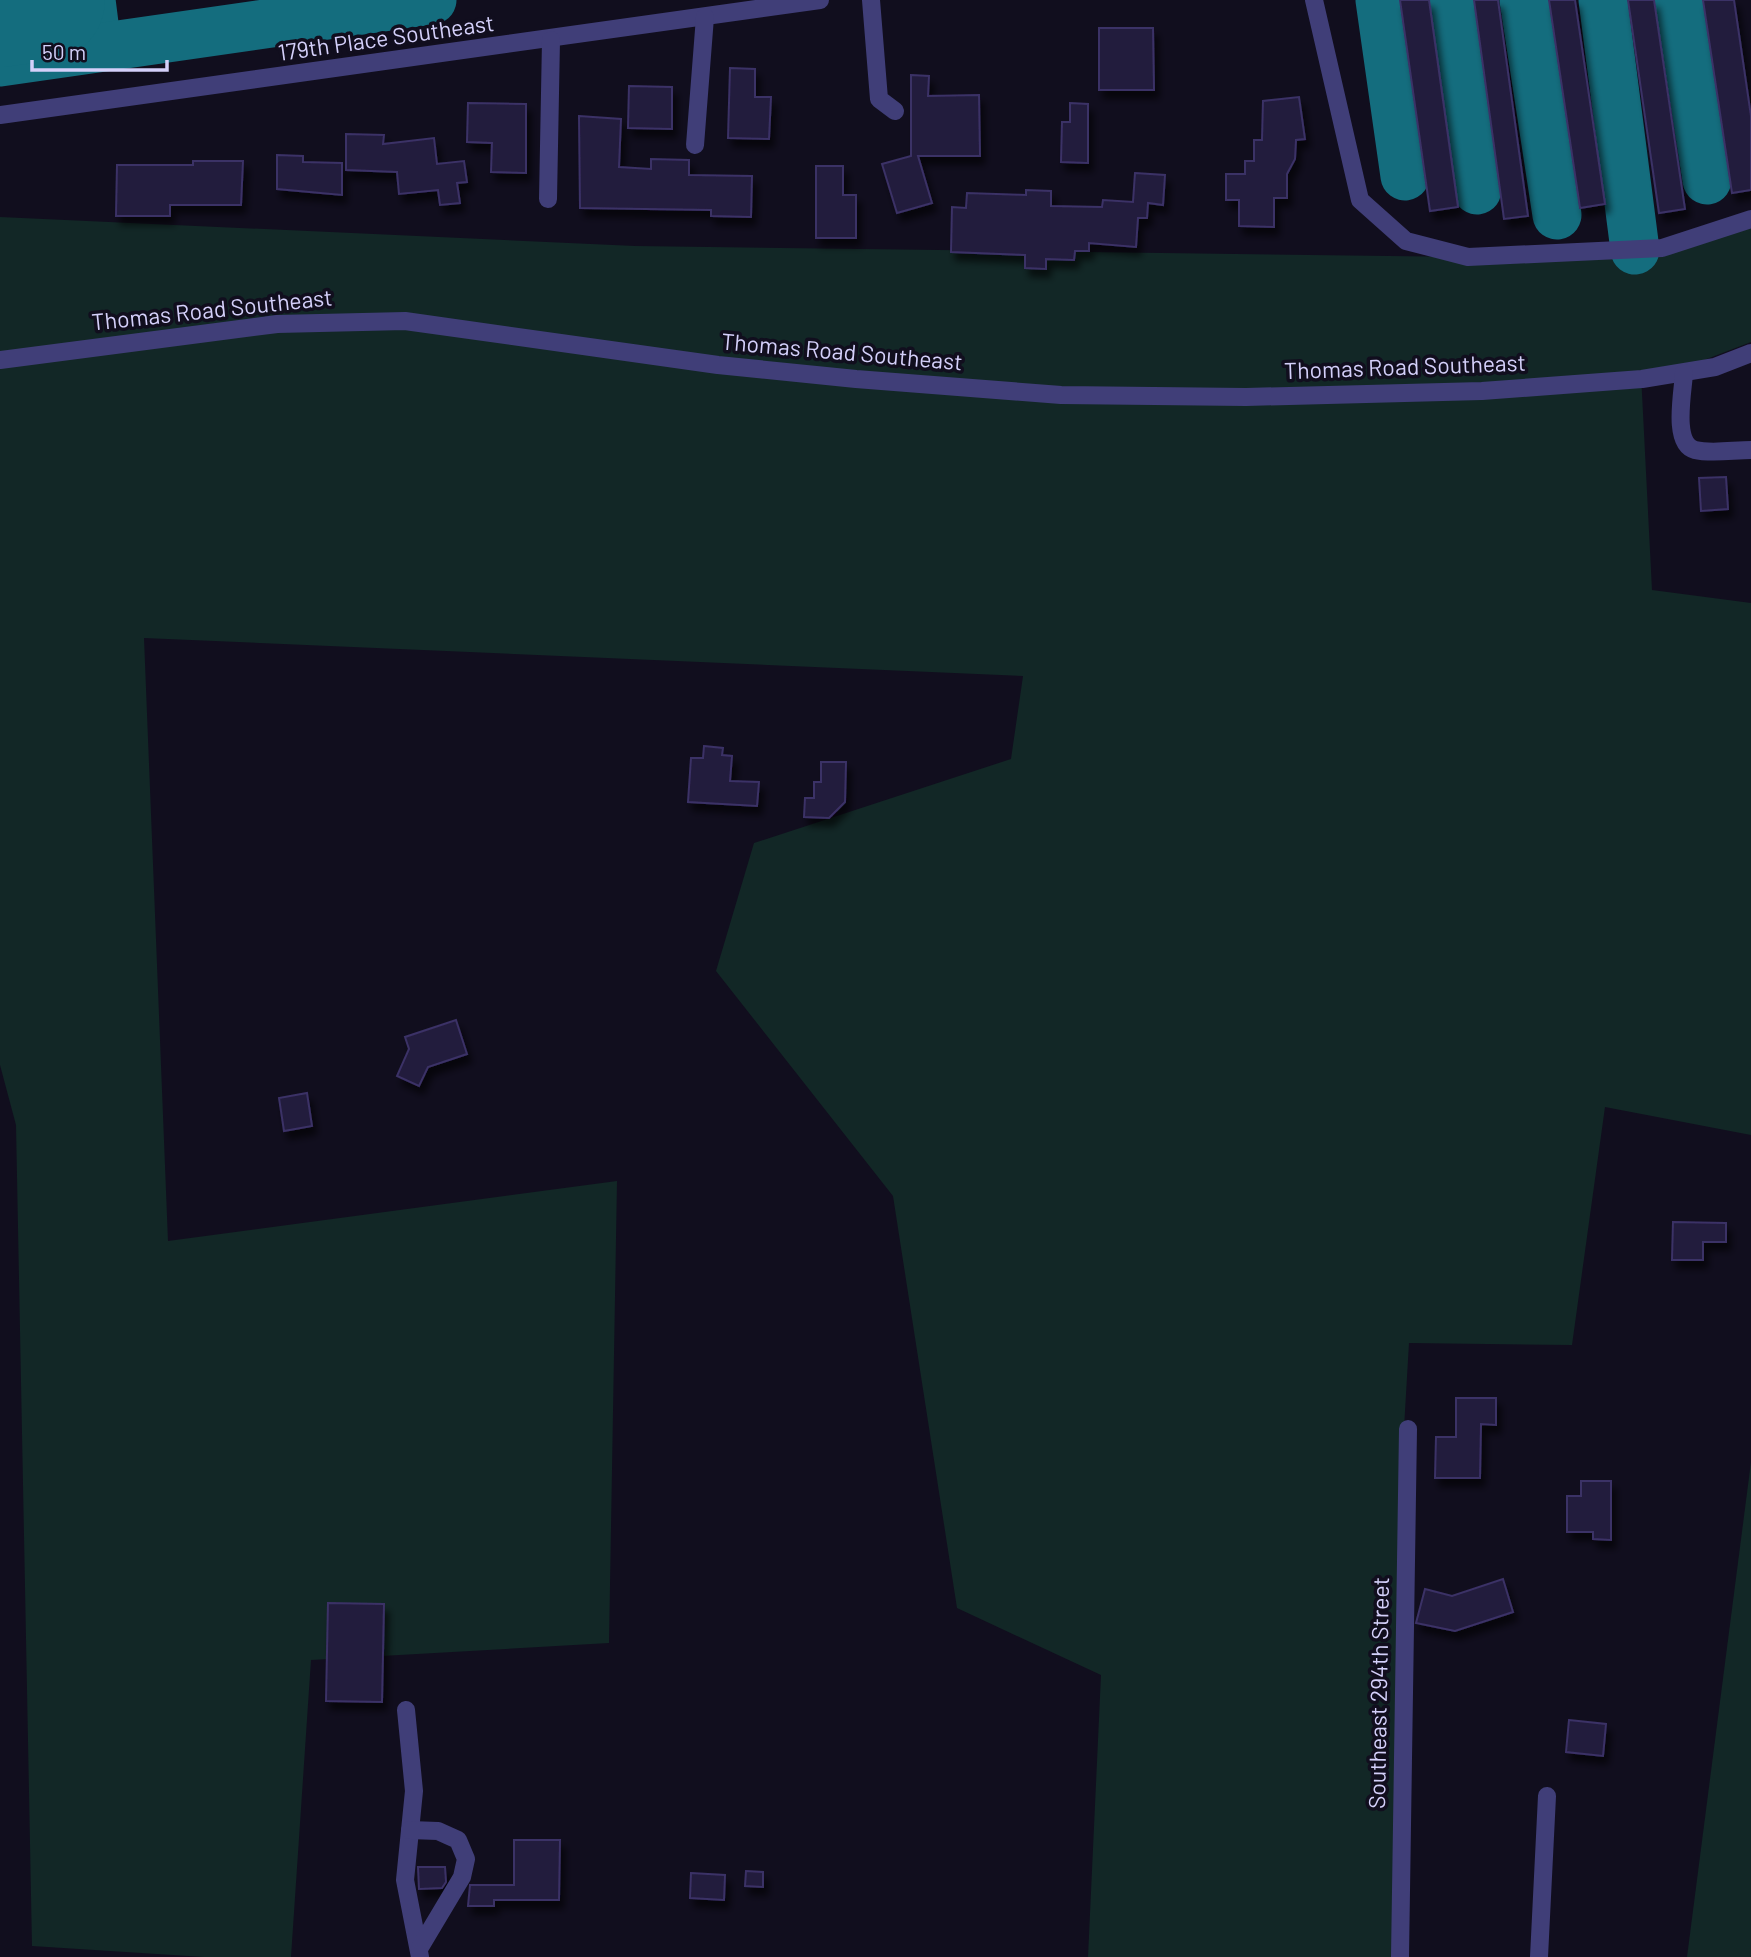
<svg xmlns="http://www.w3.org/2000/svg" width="1751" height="1957" viewBox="0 0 1751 1957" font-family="Barlow,sans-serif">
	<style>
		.green { fill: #122726 }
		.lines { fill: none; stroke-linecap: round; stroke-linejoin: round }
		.taxiway { stroke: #146d7e; stroke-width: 49 }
		.runway { stroke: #146d7e; stroke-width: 122 }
		.building { fill: #231c3d; stroke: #3b3166; stroke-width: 2; filter: url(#shadow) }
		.minor { stroke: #403e78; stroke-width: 18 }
		.labels { text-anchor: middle; stroke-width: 7; stroke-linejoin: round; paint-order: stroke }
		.street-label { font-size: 23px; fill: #d4d0fa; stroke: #110e1e }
	</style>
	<defs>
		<filter id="shadow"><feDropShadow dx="4.5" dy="8" stdDeviation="3.5" flood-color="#0009"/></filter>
	</defs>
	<rect width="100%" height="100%" fill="#110e1e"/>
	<g class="green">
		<path d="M 0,217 L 635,246 L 1468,257 L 1662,248 L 1751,218 L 1751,342 L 1699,362 L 1641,374 L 1652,590 L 1751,603 L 1751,1135 L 1605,1107 L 1572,1345 L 1409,1343 L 1403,1445 L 1396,1957 L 1088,1957 L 1101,1675 L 957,1608 L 893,1196 L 716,971 L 754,843 L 1011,759 L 1023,676 L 144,638 L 168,1241 L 617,1181 L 609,1643 L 311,1660 L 291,1957 L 204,1957 L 32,1946 L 16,1125 L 0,1065 Z"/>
		<path d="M 1751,1462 L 1751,1957 L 1687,1957 Z"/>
	</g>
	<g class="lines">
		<g class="taxiway">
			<path d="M 91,0 L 97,47"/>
			<path d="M 1380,0 L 1405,176"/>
			<path d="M 1450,0 L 1477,190"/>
			<path d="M 1524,0 L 1557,215"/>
			<path d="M 1603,0 L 1635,250"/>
			<path d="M 1679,0 L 1707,180"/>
			<path d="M 0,62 L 432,0"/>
		</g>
		<path class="runway" d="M 0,6 L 44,0"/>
	</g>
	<g class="building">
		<path d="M 1400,0 L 1429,0 L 1458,207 L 1430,211 Z"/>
		<path d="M 1474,0 L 1498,0 L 1528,216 L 1504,219 Z"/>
		<path d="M 1549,0 L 1575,0 L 1605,204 L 1580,208 Z"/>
		<path d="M 1628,0 L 1654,0 L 1685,209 L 1659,213 Z"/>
		<path d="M 1703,0 L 1734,0 L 1751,116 L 1751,190 L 1732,193 Z"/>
		<path d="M 1099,28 L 1153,28 L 1154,90 L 1099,90 Z"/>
		<path d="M 730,68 L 755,69 L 755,97 L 771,97 L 769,139 L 728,138 Z"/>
		<path d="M 911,75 L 929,76 L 928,96 L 979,95 L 980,156 L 918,156 L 932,203 L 897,213 L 882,164 L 911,156 Z"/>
		<path d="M 629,86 L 672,87 L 672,129 L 628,128 Z"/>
		<path d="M 1299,97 L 1305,139 L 1296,140 L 1295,159 L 1287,174 L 1287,198 L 1274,198 L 1274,227 L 1239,226 L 1239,200 L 1226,200 L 1226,174 L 1245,174 L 1245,161 L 1254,161 L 1254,140 L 1262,140 L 1263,101 Z"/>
		<path d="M 468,103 L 526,104 L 526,173 L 491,172 L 492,143 L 467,142 Z"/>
		<path d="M 1070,103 L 1088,104 L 1088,163 L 1061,162 L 1062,122 L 1070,122 Z"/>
		<path d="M 579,116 L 621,119 L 619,167 L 651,169 L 651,159 L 689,160 L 689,175 L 752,176 L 751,217 L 711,216 L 711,210 L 580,208 Z"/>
		<path d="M 346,134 L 384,135 L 383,144 L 434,138 L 437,164 L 464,161 L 467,182 L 457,183 L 460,203 L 440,205 L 438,190 L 399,194 L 397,172 L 346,170 Z"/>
		<path d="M 277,155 L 303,156 L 303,162 L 342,163 L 342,195 L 277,189 Z"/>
		<path d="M 193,161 L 243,161 L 241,205 L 170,205 L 170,216 L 116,216 L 117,165 L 193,165 Z"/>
		<path d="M 816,166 L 843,166 L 843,195 L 856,195 L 856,238 L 816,238 Z"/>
		<path d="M 1135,173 L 1165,175 L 1163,205 L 1148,203 L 1147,218 L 1138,218 L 1136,247 L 1089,243 L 1089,251 L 1075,251 L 1074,260 L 1046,259 L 1046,269 L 1025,268 L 1025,255 L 951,252 L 952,207 L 966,208 L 967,193 L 1026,195 L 1026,190 L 1051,191 L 1051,206 L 1102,207 L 1103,200 L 1133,202 Z"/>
		<path d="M 1726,477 L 1728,509 L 1701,511 L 1699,478 Z"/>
		<path d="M 704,746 L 723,748 L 722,755 L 732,756 L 730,781 L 759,782 L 757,806 L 688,802 L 691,758 L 703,758 Z"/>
		<path d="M 821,762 L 846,762 L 845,802 L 829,818 L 804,817 L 805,798 L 814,798 L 814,782 L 821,782 Z"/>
		<path d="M 456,1020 L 467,1054 L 428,1067 L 419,1086 L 397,1076 L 409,1049 L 405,1037 Z"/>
		<path d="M 307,1093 L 312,1126 L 284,1131 L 279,1098 Z"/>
		<path d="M 1673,1222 L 1726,1223 L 1726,1242 L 1703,1242 L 1703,1260 L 1672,1260 Z"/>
		<path d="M 1456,1398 L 1496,1398 L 1496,1425 L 1481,1424 L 1480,1478 L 1435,1478 L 1436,1437 L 1456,1437 Z"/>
		<path d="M 1581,1481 L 1611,1481 L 1611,1540 L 1593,1539 L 1593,1532 L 1567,1532 L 1567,1496 L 1581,1496 Z"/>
		<path d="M 1503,1579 L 1513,1612 L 1455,1631 L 1416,1623 L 1425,1589 L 1452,1596 Z"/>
		<path d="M 328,1603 L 384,1604 L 382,1702 L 326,1701 Z"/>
		<path d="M 1569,1720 L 1606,1724 L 1603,1756 L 1566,1752 Z"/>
		<path d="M 514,1840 L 560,1840 L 559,1900 L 494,1900 L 494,1906 L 468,1906 L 470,1885 L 514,1885 Z"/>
		<path d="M 418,1867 L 445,1867 L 446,1882 L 442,1888 L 419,1889 Z"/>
		<path d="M 746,1871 L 763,1872 L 763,1887 L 745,1886 Z"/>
		<path d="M 691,1873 L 725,1875 L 724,1900 L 690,1898 Z"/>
	</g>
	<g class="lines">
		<g class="minor">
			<path d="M 871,0 L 879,99 L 895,111"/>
			<path d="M 1314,0 L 1360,200 L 1406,241 L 1468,257 L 1662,248 L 1751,219"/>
			<path d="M 0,115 L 820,0"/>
			<path d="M 695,145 L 705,17"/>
			<path d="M 548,199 L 551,40"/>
			<path d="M 0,360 L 277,324 L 405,321 L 718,365 L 856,379 L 1061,395 L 1246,397 L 1482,391 L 1642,379 L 1715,367 L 1751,353"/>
			<path d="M 1684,373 C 1683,392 1672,444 1695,450 C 1711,454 1734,450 1751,450"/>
			<path d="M 406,1710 L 414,1791 L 405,1880 L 420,1957"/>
			<path d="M 410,1830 L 438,1831 L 458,1840 L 466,1859 L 462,1877 L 419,1949"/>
			<path d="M 1400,1957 L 1408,1429"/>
			<path d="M 1539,1957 L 1547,1796"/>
		</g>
	</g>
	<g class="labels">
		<g class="street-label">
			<text transform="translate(386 38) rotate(-8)" y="8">179th Place Southeast</text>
			<text transform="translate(212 310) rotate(-6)" y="8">Thomas Road Southeast</text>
			<text transform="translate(842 352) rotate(5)" y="8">Thomas Road Southeast</text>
			<text transform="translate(1405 367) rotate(-2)" y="8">Thomas Road Southeast</text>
			<text transform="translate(1379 1693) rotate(-89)" y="8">Southeast 294th Street</text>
		</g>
	</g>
	<path d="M32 60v10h135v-10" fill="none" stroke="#d4d0fa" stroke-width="3.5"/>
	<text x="42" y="60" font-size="21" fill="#d4d0fa" stroke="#110e1e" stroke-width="5" paint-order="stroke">50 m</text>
</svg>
